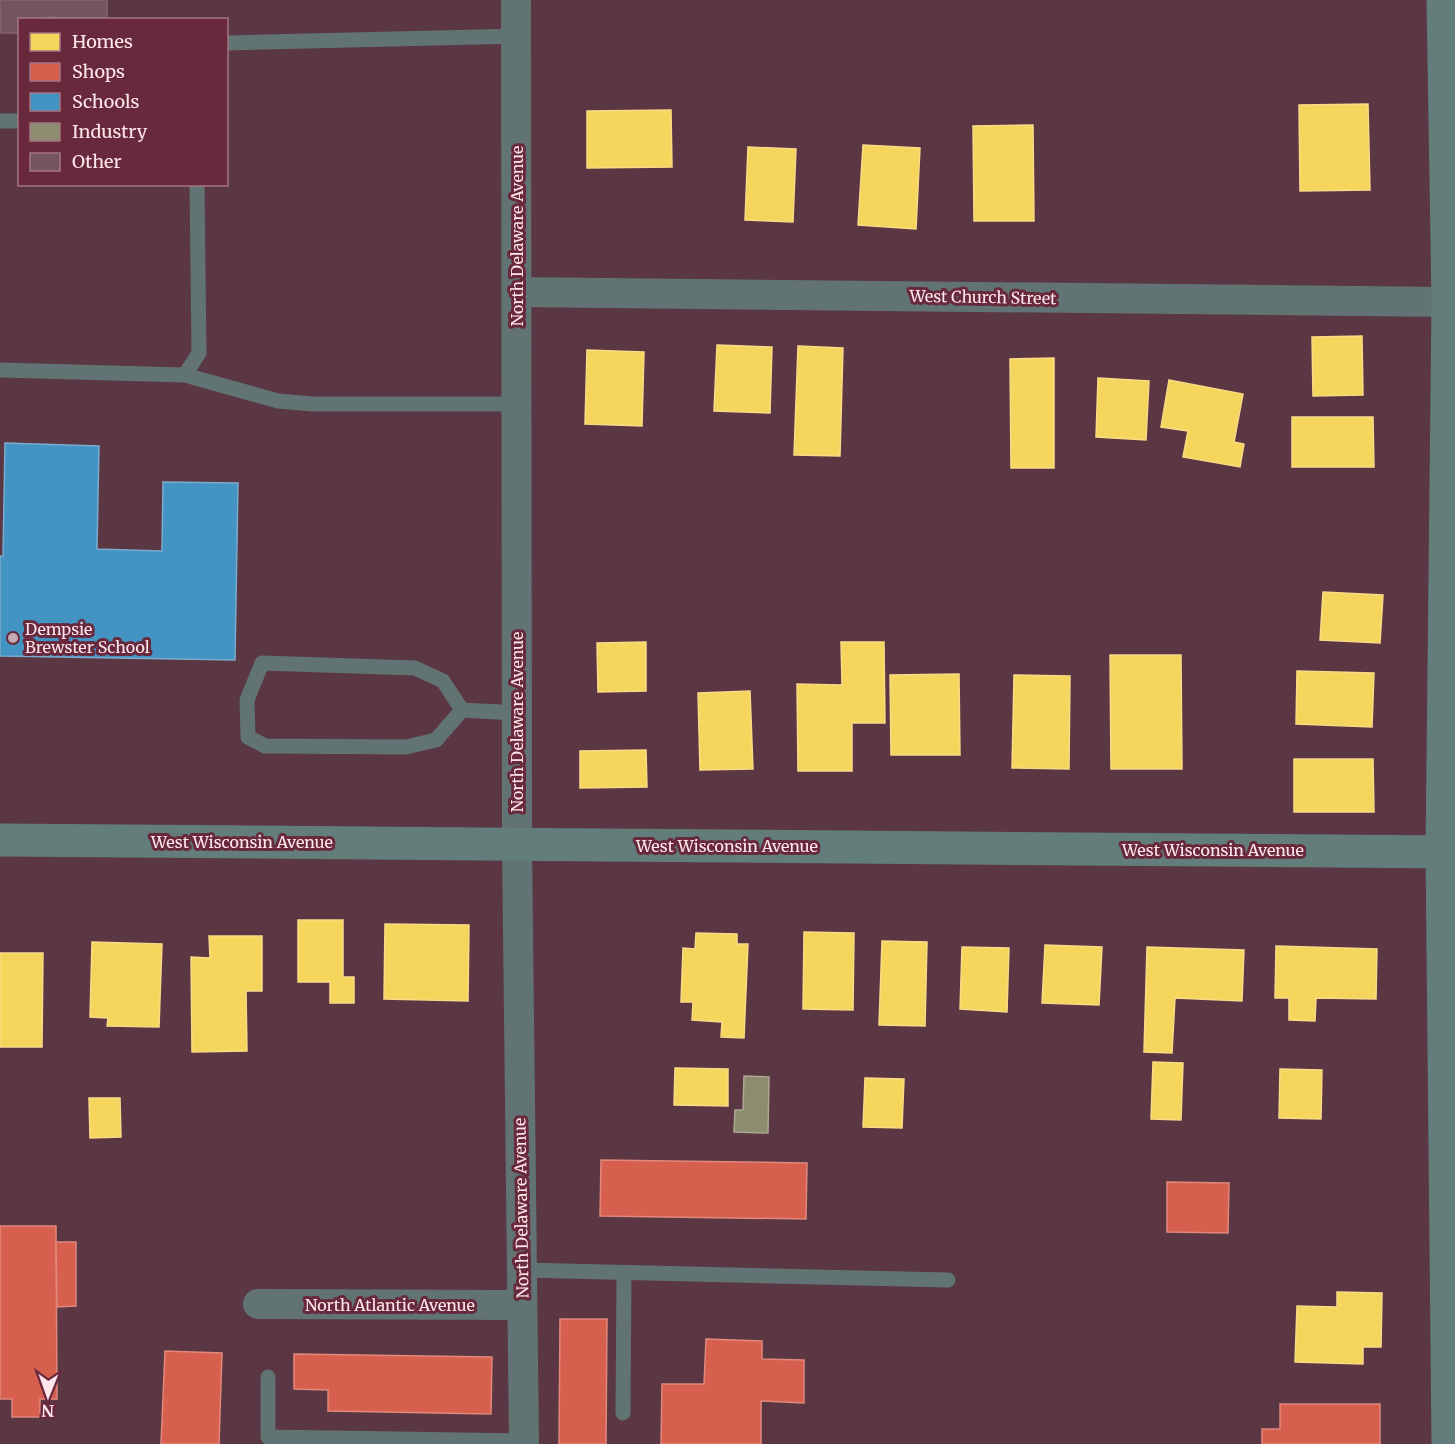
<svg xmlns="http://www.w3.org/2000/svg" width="1455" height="1444" viewBox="0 0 1455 1444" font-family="Merriweather,serif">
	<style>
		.homes { fill: #f6d55c; stroke: #f9da87; stroke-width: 1.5 }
		.shops { fill: #d6604d; stroke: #e2887c; stroke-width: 1.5 }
		.schools { fill: #4393c3; stroke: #7baccf; stroke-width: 1.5 }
		.industry { fill: #8c8c6e; stroke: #aea794; stroke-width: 1.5 }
		.building { fill: #74545e; stroke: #82646d; stroke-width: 1.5 }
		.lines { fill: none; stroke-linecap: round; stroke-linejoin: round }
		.lane { stroke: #617372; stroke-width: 15 }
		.street { stroke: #617372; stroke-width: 30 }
		.secondary { stroke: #627d7a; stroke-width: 33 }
		.poi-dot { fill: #c5a9b0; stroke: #68293d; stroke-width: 2 }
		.labels { text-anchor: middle; stroke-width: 6; stroke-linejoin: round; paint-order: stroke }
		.street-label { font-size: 16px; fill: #ffe6eb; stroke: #68293d }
		.poi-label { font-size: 16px; fill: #ffe6eb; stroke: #68293d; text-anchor: start }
	</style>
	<rect width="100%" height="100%" fill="#5a3742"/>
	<g class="homes">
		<path d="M 1368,104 L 1370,190 L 1300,191 L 1299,105 Z"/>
		<path d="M 671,110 L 672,167 L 587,168 L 587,111 Z"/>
		<path d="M 1033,125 L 1034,221 L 974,221 L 973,126 Z"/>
		<path d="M 863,145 L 920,148 L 916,229 L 858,225 Z"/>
		<path d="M 748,147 L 796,149 L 793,222 L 745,220 Z"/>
		<path d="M 1362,336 L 1363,395 L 1313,396 L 1312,337 Z"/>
		<path d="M 717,345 L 772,347 L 770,413 L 714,411 Z"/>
		<path d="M 798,346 L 843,348 L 840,456 L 794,455 Z"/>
		<path d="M 587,350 L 644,352 L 642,426 L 585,424 Z"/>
		<path d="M 1054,358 L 1054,468 L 1011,468 L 1010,359 Z"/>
		<path d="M 1098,378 L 1149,381 L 1146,440 L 1096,437 Z"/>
		<path d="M 1169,380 L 1243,394 L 1234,442 L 1244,444 L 1240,467 L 1183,457 L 1188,431 L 1161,427 Z"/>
		<path d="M 1292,417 L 1373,417 L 1374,467 L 1292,467 Z"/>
		<path d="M 1323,592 L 1383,595 L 1380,643 L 1320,640 Z"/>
		<path d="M 646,642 L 646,691 L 598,692 L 597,643 Z"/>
		<path d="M 841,642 L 884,642 L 885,723 L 852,723 L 852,771 L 798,771 L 797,684 L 842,685 Z"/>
		<path d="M 1110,655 L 1181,655 L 1182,769 L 1111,769 Z"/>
		<path d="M 1297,671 L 1374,673 L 1372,727 L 1296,724 Z"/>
		<path d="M 959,674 L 960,755 L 891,755 L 890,675 Z"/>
		<path d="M 1014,675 L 1070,676 L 1069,769 L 1012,768 Z"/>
		<path d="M 750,691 L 753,769 L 700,770 L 698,693 Z"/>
		<path d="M 646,750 L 647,787 L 580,788 L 580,751 Z"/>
		<path d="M 1294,759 L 1373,759 L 1374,812 L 1294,812 Z"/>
		<path d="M 298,920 L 343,920 L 343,977 L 354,977 L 354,1003 L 330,1003 L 330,982 L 298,982 Z"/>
		<path d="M 385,924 L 469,925 L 468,1001 L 384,999 Z"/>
		<path d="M 804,932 L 854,933 L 853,1010 L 803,1009 Z"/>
		<path d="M 696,933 L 737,934 L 737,944 L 748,944 L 744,1038 L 721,1037 L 722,1022 L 692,1020 L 693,1002 L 681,1002 L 683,948 L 695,949 Z"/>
		<path d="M 209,936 L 262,936 L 262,991 L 246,991 L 247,1051 L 192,1052 L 191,957 L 210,958 Z"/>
		<path d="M 882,941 L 927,942 L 925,1026 L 879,1025 Z"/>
		<path d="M 92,942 L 162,944 L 159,1027 L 107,1026 L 108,1018 L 90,1017 Z"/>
		<path d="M 1045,945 L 1102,947 L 1099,1005 L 1042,1003 Z"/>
		<path d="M 1276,946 L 1377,949 L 1376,999 L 1316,998 L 1315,1021 L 1289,1020 L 1289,998 L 1275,998 Z"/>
		<path d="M 962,947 L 1009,948 L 1007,1012 L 960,1009 Z"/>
		<path d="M 1147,947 L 1244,950 L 1242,1001 L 1175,998 L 1172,1053 L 1144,1052 Z"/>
		<path d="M 0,953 L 43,953 L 42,1047 L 0,1047 Z"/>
		<path d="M 1153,1062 L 1183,1063 L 1181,1120 L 1151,1119 Z"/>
		<path d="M 675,1068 L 728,1069 L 728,1106 L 674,1105 Z"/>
		<path d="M 1280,1069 L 1322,1070 L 1321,1119 L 1279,1118 Z"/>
		<path d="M 865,1078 L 904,1079 L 902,1128 L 863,1127 Z"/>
		<path d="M 89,1098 L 120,1098 L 121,1137 L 90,1138 Z"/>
		<path d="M 1337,1292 L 1382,1293 L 1381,1347 L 1363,1347 L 1363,1364 L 1295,1362 L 1297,1306 L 1337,1307 Z"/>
	</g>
	<g class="shops">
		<path d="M 601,1160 L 807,1163 L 806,1219 L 600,1216 Z"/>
		<path d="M 1167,1182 L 1229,1183 L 1228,1233 L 1167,1232 Z"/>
		<path d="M 0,1226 L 56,1226 L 57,1399 L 40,1399 L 40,1417 L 12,1417 L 12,1399 L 0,1399 Z"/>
		<path d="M 56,1242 L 76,1242 L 76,1306 L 57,1307 Z"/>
		<path d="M 560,1319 L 607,1319 L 606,1444 L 559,1444 Z"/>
		<path d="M 706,1339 L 762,1341 L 762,1359 L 804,1360 L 804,1403 L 761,1401 L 761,1444 L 661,1444 L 662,1384 L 704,1384 Z"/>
		<path d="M 165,1351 L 222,1353 L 219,1444 L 161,1444 Z"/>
		<path d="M 294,1354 L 492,1357 L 491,1414 L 328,1411 L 328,1390 L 294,1389 Z"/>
		<path d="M 1280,1404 L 1380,1404 L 1380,1444 L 1262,1444 L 1262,1429 L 1280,1429 Z"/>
	</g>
	<path class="schools" d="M 5,443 L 99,446 L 97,549 L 162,551 L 163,482 L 238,483 L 235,660 L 0,656 L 0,556 L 3,556 Z"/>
	<path class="industry" d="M 744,1076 L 769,1077 L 768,1133 L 734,1132 L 735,1110 L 743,1110 Z"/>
	<path class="building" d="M 0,0 L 107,0 L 107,18 L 43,17 L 43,20 L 20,20 L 20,33 L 1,33 Z"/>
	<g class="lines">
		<g class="lane">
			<path d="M 226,43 L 516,36"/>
			<path d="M 0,121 L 20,121"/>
			<path d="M 0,370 L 185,375 L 199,353 L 197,184"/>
			<path d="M 185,375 L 278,401 L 312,404 L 517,404"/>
			<path d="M 262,663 L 415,668 L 443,681 L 462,710 L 436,740 L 406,747 L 265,746 L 248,737 L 247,700 Z"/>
			<path d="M 462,710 L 517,713"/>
			<path d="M 522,1270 L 948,1280"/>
			<path d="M 268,1377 L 268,1437 L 524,1441"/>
			<path d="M 623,1413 L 624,1273"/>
		</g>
		<g class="street">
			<path d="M 516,0 L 517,844 L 524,1444"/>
			<path d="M 517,292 L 1448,302"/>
			<path d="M 258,1304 L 522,1305"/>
		</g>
		<g class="secondary">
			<path d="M 1443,0 L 1448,302 L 1442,851 L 1448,1444"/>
			<path d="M 0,840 L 1455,852"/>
		</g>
	</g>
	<circle class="poi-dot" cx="13" cy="638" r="6"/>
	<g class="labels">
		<g class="street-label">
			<text transform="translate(517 236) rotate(-90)" y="6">North Delaware Avenue</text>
			<text transform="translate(983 297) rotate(1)" y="6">West Church Street</text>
			<text transform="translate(517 722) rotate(-90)" y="6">North Delaware Avenue</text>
			<text x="242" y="848">West Wisconsin Avenue</text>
			<text x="727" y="852">West Wisconsin Avenue</text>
			<text x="1213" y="856">West Wisconsin Avenue</text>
			<text transform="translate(521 1208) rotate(-91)" y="6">North Delaware Avenue</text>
			<text x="390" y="1311">North Atlantic Avenue</text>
		</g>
		<g class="poi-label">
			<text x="25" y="635">Dempsie<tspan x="25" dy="18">Brewster School</tspan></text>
		</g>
	</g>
	<rect x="18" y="18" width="210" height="168" fill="#68293d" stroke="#a47583" stroke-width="1.5"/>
	<rect x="30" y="33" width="30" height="18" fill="#f6d55c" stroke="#a47583" stroke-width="1.5"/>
	<text x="72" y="48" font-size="18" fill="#ffe6eb">Homes</text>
	<rect x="30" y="63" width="30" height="18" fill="#d6604d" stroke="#a47583" stroke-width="1.5"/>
	<text x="72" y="78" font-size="18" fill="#ffe6eb">Shops</text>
	<rect x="30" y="93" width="30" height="18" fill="#4393c3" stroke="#a47583" stroke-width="1.5"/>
	<text x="72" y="108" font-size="18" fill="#ffe6eb">Schools</text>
	<rect x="30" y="123" width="30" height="18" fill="#8c8c6e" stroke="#a47583" stroke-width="1.5"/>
	<text x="72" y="138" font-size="18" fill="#ffe6eb">Industry</text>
	<rect x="30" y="153" width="30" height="18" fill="#74545e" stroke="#a47583" stroke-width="1.5"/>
	<text x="72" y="168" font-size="18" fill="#ffe6eb">Other</text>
	<g transform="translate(48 1396) rotate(181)" stroke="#68293d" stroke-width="4.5" paint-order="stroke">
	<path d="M0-4.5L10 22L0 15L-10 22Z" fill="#ffe6eb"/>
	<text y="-9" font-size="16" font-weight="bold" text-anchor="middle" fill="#ffe6eb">N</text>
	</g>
</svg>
